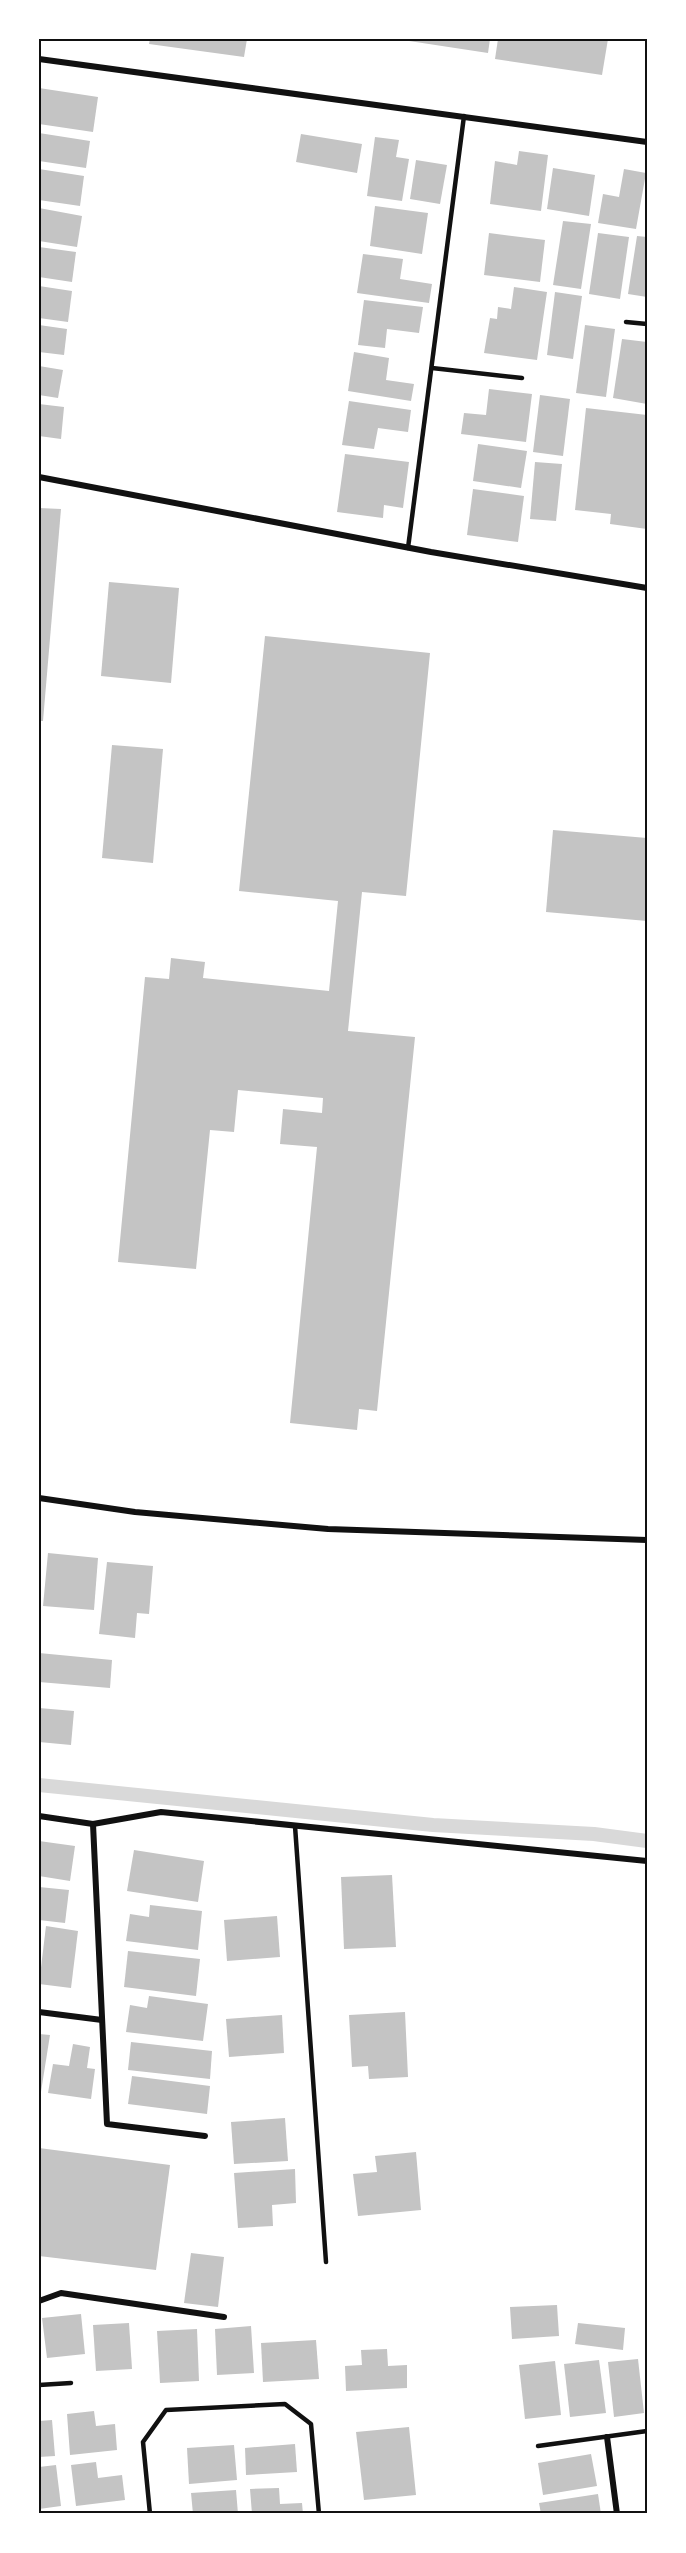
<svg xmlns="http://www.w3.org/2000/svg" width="686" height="2553" viewBox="0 0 686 2553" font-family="'Zilla Slab',serif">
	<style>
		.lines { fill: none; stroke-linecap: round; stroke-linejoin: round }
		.stream { stroke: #d9d9d9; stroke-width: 14 }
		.building { fill: #c4c4c4 }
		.service { stroke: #111; stroke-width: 4.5 }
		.minor { stroke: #111; stroke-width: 6 }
		.neatline { fill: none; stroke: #111; stroke-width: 2 }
	</style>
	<rect width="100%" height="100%" fill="#fff"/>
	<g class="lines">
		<path class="stream" d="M 39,1785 L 433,1825 L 594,1834 L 647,1841"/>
	</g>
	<g class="building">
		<path d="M 150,39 L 247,39 L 244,57 L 149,44 Z"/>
		<path d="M 396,39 L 490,39 L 488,53 Z"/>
		<path d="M 498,39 L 608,39 L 602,75 L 495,59 Z"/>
		<path d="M 39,88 L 98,97 L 93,132 L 39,124 Z"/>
		<path d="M 39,133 L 90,141 L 86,168 L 39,161 Z"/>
		<path d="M 301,134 L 362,144 L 357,173 L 296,162 Z"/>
		<path d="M 375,137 L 399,140 L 396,157 L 409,159 L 402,201 L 367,196 Z"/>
		<path d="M 519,151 L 548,155 L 541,211 L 490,204 L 495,161 L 517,165 Z"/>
		<path d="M 416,160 L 447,165 L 440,204 L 410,199 Z"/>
		<path d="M 553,168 L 595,175 L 589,216 L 547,209 Z"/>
		<path d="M 39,169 L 84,176 L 80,206 L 39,200 Z"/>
		<path d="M 624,169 L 646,173 L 636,229 L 598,223 L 603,194 L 619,197 Z"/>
		<path d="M 375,206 L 428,213 L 422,254 L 370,246 Z"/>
		<path d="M 39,208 L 82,216 L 77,247 L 39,241 Z"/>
		<path d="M 563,221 L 591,224 L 581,289 L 553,285 Z"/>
		<path d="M 489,233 L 545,240 L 540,282 L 484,275 Z"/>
		<path d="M 598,233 L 629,237 L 620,299 L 589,294 Z"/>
		<path d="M 637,236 L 647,237 L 647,297 L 628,294 Z"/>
		<path d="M 39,247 L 76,252 L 72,282 L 39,277 Z"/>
		<path d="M 363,254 L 403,259 L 400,279 L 432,284 L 429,303 L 357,293 Z"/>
		<path d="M 39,286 L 72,291 L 68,322 L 39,318 Z"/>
		<path d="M 514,287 L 547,292 L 537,360 L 484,353 L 490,318 L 497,319 L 498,307 L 511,309 Z"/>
		<path d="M 555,292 L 582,296 L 573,359 L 547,355 Z"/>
		<path d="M 364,300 L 423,307 L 419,333 L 387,329 L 385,348 L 358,345 Z"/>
		<path d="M 39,325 L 67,329 L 64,355 L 39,352 Z"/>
		<path d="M 585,325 L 615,329 L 606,397 L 576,393 Z"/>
		<path d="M 622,339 L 647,342 L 647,404 L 613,398 Z"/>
		<path d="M 354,352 L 389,358 L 386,380 L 414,384 L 411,401 L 348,391 Z"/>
		<path d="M 39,366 L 63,370 L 58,398 L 39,395 Z"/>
		<path d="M 489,389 L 532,394 L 526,442 L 461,434 L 464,413 L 486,415 Z"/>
		<path d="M 540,395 L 570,399 L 563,456 L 533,452 Z"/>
		<path d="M 349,401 L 411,410 L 408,432 L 378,428 L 374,449 L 342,445 Z"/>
		<path d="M 39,404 L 64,407 L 61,439 L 39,436 Z"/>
		<path d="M 586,408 L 647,415 L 647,529 L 610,524 L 611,514 L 575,510 Z"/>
		<path d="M 478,444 L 527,451 L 521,488 L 473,481 Z"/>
		<path d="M 345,454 L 409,462 L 403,508 L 384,505 L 383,518 L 337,512 Z"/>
		<path d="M 535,462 L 562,464 L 556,521 L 530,519 Z"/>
		<path d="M 473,489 L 524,496 L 518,542 L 467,535 Z"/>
		<path d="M 39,508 L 61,509 L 43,721 L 39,721 Z"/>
		<path d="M 109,582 L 179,588 L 171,683 L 101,676 Z"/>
		<path d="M 265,636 L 430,653 L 406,896 L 362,892 L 348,1031 L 415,1037 L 377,1411 L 359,1409 L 357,1430 L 290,1423 L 317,1147 L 280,1144 L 283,1109 L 322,1113 L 323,1098 L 238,1090 L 234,1132 L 210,1130 L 196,1269 L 118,1262 L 145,977 L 169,979 L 171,958 L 205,962 L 203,978 L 329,991 L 338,901 L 239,891 Z"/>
		<path d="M 112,745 L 163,749 L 153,863 L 102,858 Z"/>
		<path d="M 553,830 L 647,838 L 647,921 L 546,912 Z"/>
		<path d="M 48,1553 L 98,1558 L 94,1610 L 43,1606 Z"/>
		<path d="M 107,1562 L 153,1566 L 149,1614 L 137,1613 L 135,1638 L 99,1634 Z"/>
		<path d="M 39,1653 L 112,1660 L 110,1688 L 39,1682 Z"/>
		<path d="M 39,1708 L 74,1711 L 71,1745 L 39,1742 Z"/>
		<path d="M 39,1841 L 75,1846 L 70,1881 L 39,1876 Z"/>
		<path d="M 134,1850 L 204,1861 L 198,1902 L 127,1891 Z"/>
		<path d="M 392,1875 L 396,1947 L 344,1949 L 341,1877 Z"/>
		<path d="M 39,1887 L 69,1890 L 65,1923 L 39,1920 Z"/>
		<path d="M 150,1905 L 202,1911 L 198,1950 L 126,1941 L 130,1914 L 149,1917 Z"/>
		<path d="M 277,1916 L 280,1957 L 227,1961 L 224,1920 Z"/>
		<path d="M 46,1926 L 78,1931 L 71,1988 L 39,1984 Z"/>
		<path d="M 128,1951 L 200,1959 L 196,1996 L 124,1987 Z"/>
		<path d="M 149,1996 L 208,2004 L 203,2041 L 126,2032 L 130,2005 L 147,2008 Z"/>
		<path d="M 405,2012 L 408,2077 L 369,2079 L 368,2066 L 352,2067 L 349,2015 Z"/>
		<path d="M 282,2015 L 284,2053 L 229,2057 L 226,2019 Z"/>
		<path d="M 39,2034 L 50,2035 L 40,2098 L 39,2098 Z"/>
		<path d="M 131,2042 L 212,2051 L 210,2079 L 128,2070 Z"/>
		<path d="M 73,2044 L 90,2047 L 87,2068 L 95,2069 L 91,2099 L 48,2093 L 53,2064 L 69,2066 Z"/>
		<path d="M 132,2076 L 210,2086 L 207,2114 L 128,2104 Z"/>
		<path d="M 285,2118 L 288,2161 L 234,2164 L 231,2122 Z"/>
		<path d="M 39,2148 L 170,2165 L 156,2270 L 39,2256 Z"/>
		<path d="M 416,2152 L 421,2210 L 358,2216 L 353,2174 L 377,2172 L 375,2156 Z"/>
		<path d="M 295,2169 L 296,2203 L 272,2205 L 273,2226 L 238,2228 L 234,2173 Z"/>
		<path d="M 191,2253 L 224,2257 L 218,2307 L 184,2303 Z"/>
		<path d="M 557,2305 L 559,2336 L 512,2339 L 510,2307 Z"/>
		<path d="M 81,2314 L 85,2354 L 47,2358 L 42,2318 Z"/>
		<path d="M 129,2323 L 132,2369 L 96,2371 L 93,2325 Z"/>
		<path d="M 578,2323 L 625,2328 L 623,2350 L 575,2344 Z"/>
		<path d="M 251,2326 L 254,2373 L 217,2375 L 215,2329 Z"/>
		<path d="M 197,2329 L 199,2381 L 160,2383 L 157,2331 Z"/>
		<path d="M 316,2340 L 319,2379 L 263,2382 L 261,2343 Z"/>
		<path d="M 387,2349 L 388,2366 L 407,2365 L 407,2388 L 346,2391 L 345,2366 L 362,2365 L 361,2350 Z"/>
		<path d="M 638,2359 L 644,2413 L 614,2417 L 608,2362 Z"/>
		<path d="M 599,2360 L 606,2413 L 570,2417 L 564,2364 Z"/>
		<path d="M 555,2361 L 561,2415 L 525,2419 L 519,2365 Z"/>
		<path d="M 94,2411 L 96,2426 L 115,2424 L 117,2450 L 70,2455 L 67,2414 Z"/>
		<path d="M 52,2420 L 55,2456 L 39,2457 L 39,2421 Z"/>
		<path d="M 409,2427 L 416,2495 L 364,2500 L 356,2432 Z"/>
		<path d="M 295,2444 L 297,2472 L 246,2475 L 245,2448 Z"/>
		<path d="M 234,2445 L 237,2480 L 189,2484 L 187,2448 Z"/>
		<path d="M 591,2454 L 597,2486 L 543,2495 L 538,2463 Z"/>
		<path d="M 96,2462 L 98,2478 L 122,2475 L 125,2500 L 76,2506 L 71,2465 Z"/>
		<path d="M 56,2465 L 61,2506 L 39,2509 L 39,2467 Z"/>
		<path d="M 279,2488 L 280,2504 L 302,2503 L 303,2514 L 252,2514 L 250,2489 Z"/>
		<path d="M 236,2490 L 238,2514 L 193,2514 L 191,2493 Z"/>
		<path d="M 598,2494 L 601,2514 L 541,2514 L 539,2503 Z"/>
	</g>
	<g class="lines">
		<g class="service">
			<path d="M 626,322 L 647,324"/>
			<path d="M 432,368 L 522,378"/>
			<path d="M 408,548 L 464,116"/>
			<path d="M 295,1826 L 326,2262"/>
			<path d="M 39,2385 L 71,2383"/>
			<path d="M 538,2446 L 647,2431"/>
			<path d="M 150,2514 L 143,2442 L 166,2410 L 285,2404 L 311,2424 L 319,2514"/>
		</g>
		<g class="minor">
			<path d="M 39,59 L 647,142"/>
			<path d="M 39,477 L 431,552 L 647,588"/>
			<path d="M 39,1498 L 135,1512 L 328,1529 L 647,1540"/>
			<path d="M 39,1816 L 93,1824 L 161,1812 L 647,1861"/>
			<path d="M 93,1824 L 107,2124 L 205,2136"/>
			<path d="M 39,2012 L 102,2020"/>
			<path d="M 39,2301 L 61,2293 L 224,2317"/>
			<path d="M 607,2437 L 617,2514"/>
		</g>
	</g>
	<rect width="686" height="2553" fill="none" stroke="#ffffff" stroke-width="81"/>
	<rect x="40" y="40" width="606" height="2472" class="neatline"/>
</svg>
